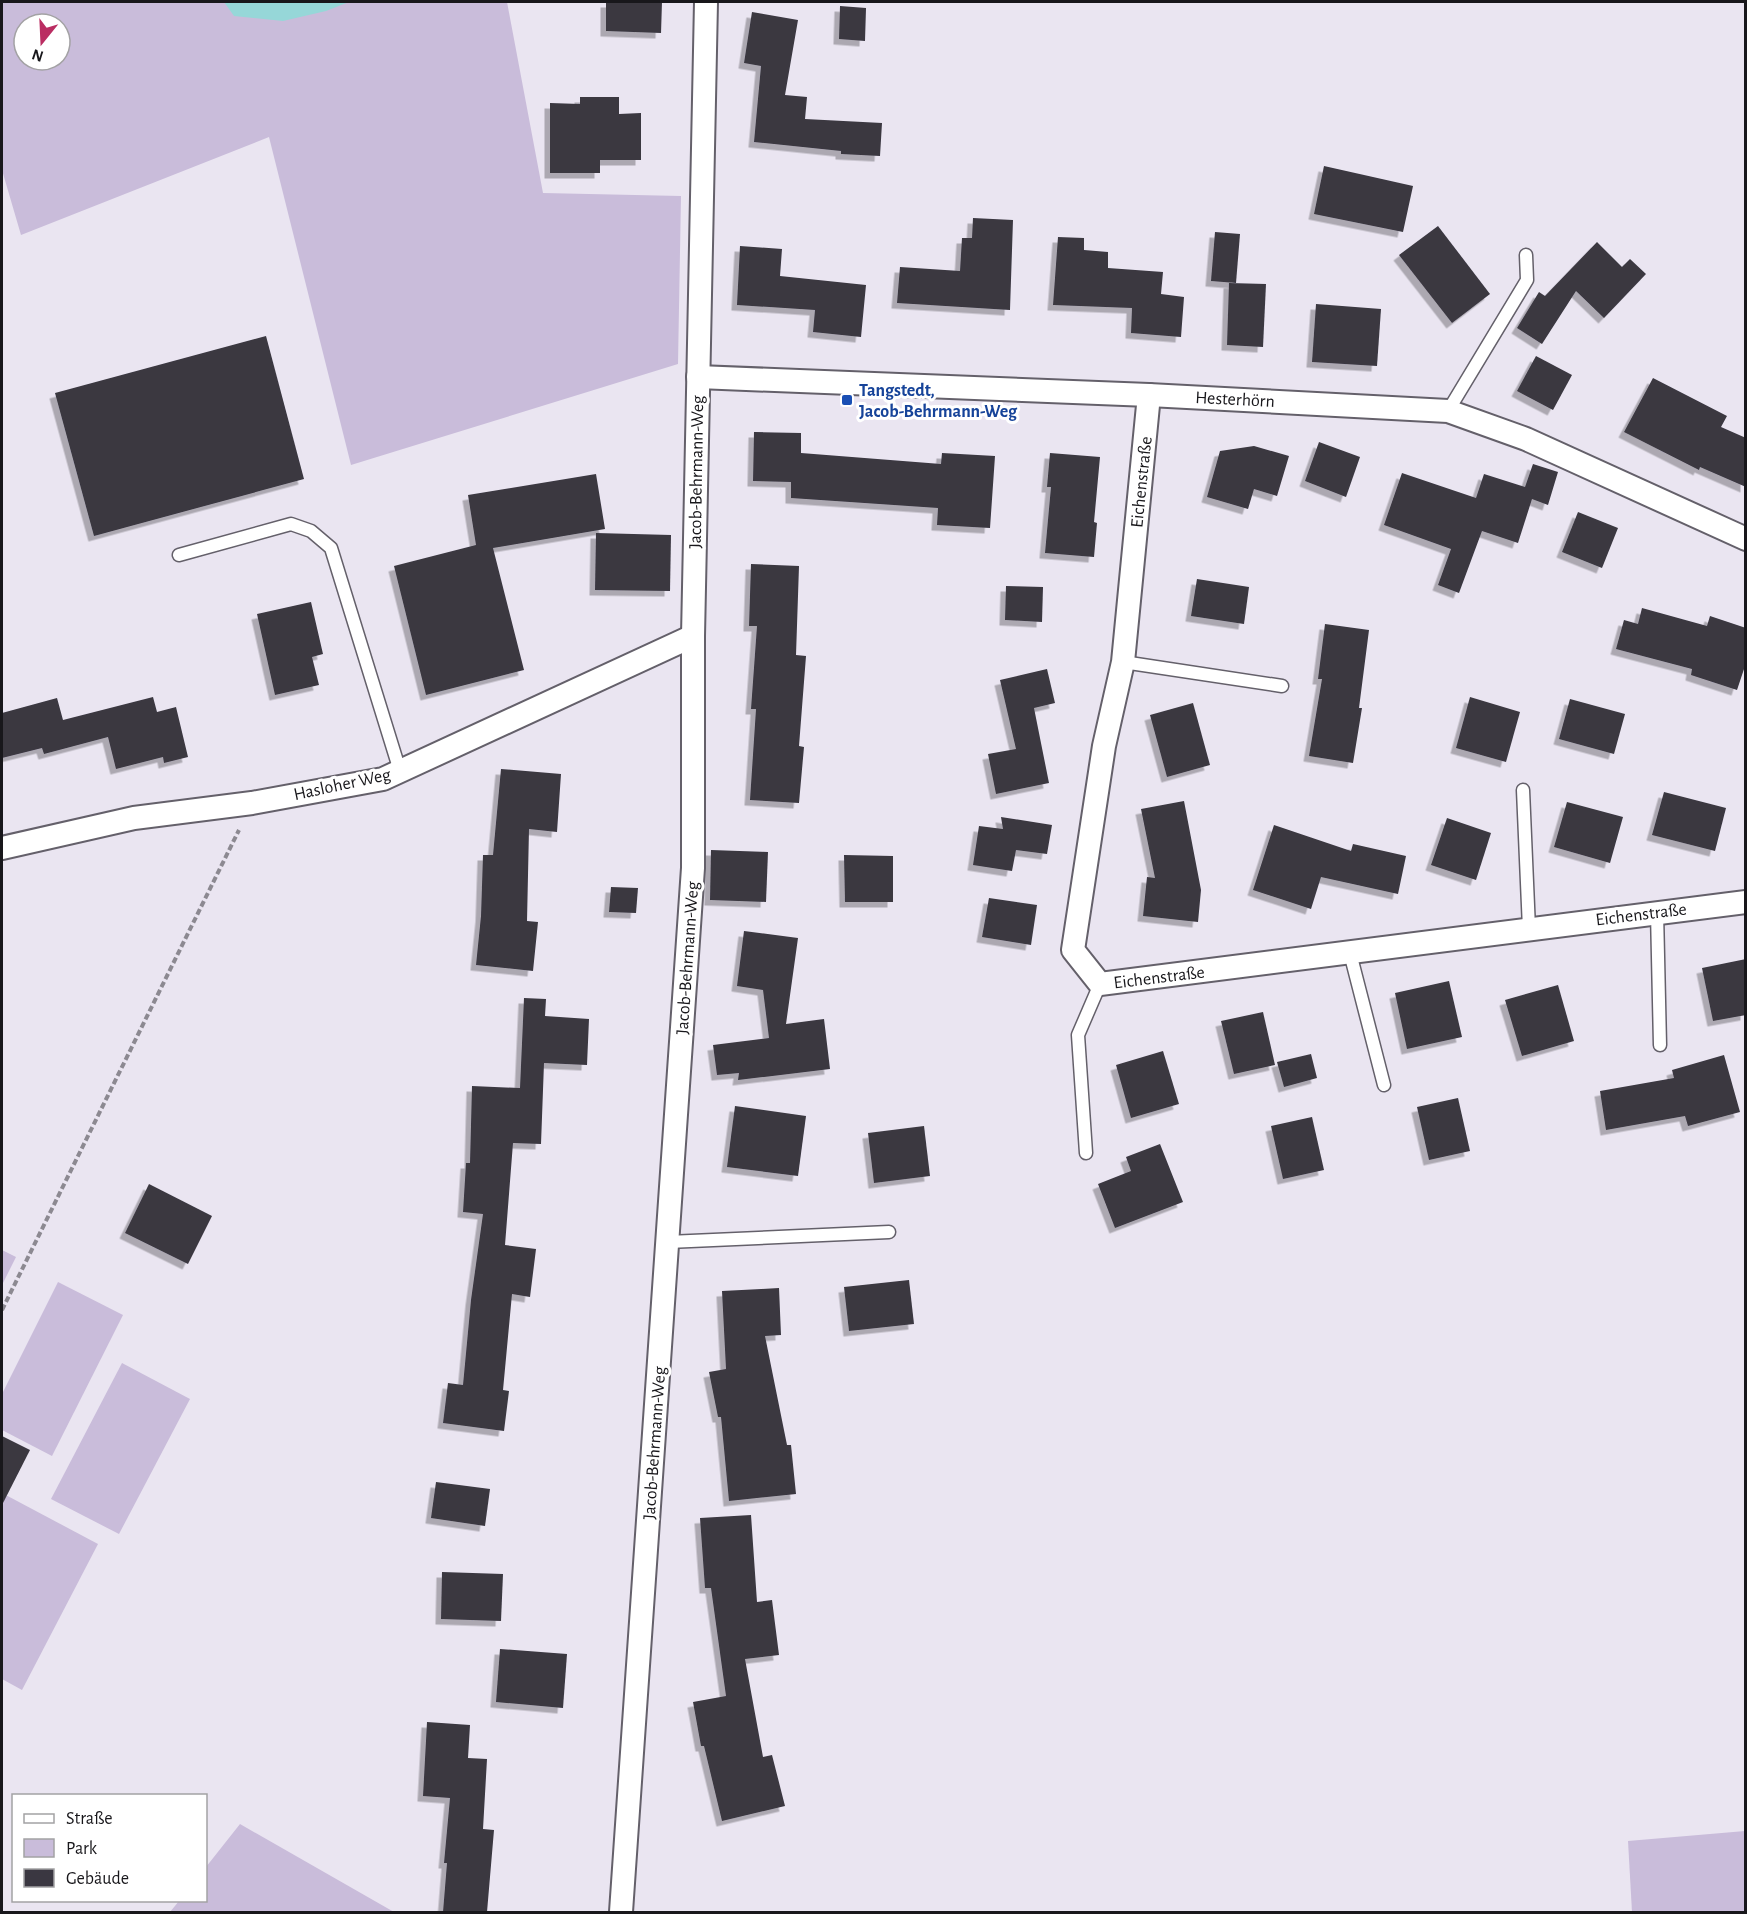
<svg xmlns="http://www.w3.org/2000/svg" width="1747" height="1914" viewBox="0 0 1747 1914" font-family="'Alegreya Sans',sans-serif">
	<style>
		.green { fill: #c9bcda; fill-rule: evenodd }
		.water { fill: #96d7d8 }
		.building { fill: #3a3741; filter: url(#shadow) }
		.lines { fill: none; stroke-linecap: round; stroke-linejoin: round }
		.lane-casing { stroke: #64606a; stroke-width: 15 }
		.street-casing { stroke: #64606a; stroke-width: 26 }
		.path { stroke: #8c8991; stroke-width: 4; stroke-dasharray: 6 3; stroke-linecap: butt }
		.lane { stroke: #fff; stroke-width: 12 }
		.street { stroke: #fff; stroke-width: 22 }
		.transit-dot { fill: #1a4fb4; stroke: #fff; stroke-width: 2 }
		.labels { text-anchor: middle; stroke-width: 6; stroke-linejoin: round; paint-order: stroke }
		.transit-label { font-size: 18px; font-weight: bold; fill: #164399; stroke: #fff; text-anchor: start }
		.street-label { font-size: 18px; fill: #18171b; stroke: #fff }
	</style>
	<defs>
		<filter id="shadow"><feDropShadow dx="-5.5" dy="5.5" stdDeviation="0" flood-color="#0004"/></filter>
	</defs>
	<rect width="100%" height="100%" fill="#eae5f1"/>
	<g class="green">
		<path d="M 2,2 L 507,2 L 543,193 L 681,196 L 678,364 L 351,465 L 269,137 L 21,235 L 2,170 ZM 24,24 L 60,24 L 60,60 L 24,60 Z"/>
		<path d="M 2,1250 L 16,1257 L 2,1285 Z"/>
		<path d="M 58,1282 L 123,1315 L 52,1456 L 2,1430 L 2,1394 Z"/>
		<path d="M 122,1363 L 190,1399 L 119,1534 L 51,1499 Z"/>
		<path d="M 2,1493 L 98,1544 L 22,1690 L 2,1679 Z"/>
		<path d="M 240,1824 L 394,1912 L 170,1912 L 179,1901 L 206,1900 L 206,1867 Z"/>
		<path d="M 1745,1831 L 1745,1912 L 1632,1912 L 1628,1841 Z"/>
	</g>
	<path class="water" d="M 224,2 L 349,2 L 326,11 L 283,21 L 234,16 Z"/>
	<g class="building">
		<path d="M 606,2 L 662,2 L 661,33 L 606,31 Z"/>
		<path d="M 840,6 L 866,8 L 865,41 L 839,39 Z"/>
		<path d="M 752,12 L 798,20 L 785,95 L 807,97 L 805,119 L 882,123 L 880,156 L 841,154 L 841,151 L 754,142 L 761,66 L 744,63 Z"/>
		<path d="M 580,97 L 619,97 L 619,114 L 641,113 L 641,160 L 600,160 L 600,173 L 550,173 L 550,103 L 580,104 Z"/>
		<path d="M 1324,166 L 1413,186 L 1403,232 L 1314,214 Z"/>
		<path d="M 973,218 L 1013,220 L 1010,310 L 897,303 L 900,267 L 960,271 L 962,238 L 972,238 Z"/>
		<path d="M 1438,226 L 1490,294 L 1452,323 L 1399,255 Z"/>
		<path d="M 1215,232 L 1240,234 L 1236,283 L 1211,281 Z"/>
		<path d="M 1058,237 L 1084,238 L 1084,250 L 1108,252 L 1108,268 L 1163,272 L 1161,294 L 1184,297 L 1181,337 L 1131,333 L 1132,308 L 1053,305 Z"/>
		<path d="M 1597,242 L 1622,267 L 1630,259 L 1646,274 L 1604,318 L 1576,291 L 1542,344 L 1517,328 L 1539,292 L 1545,296 Z"/>
		<path d="M 740,246 L 782,249 L 780,276 L 866,285 L 861,337 L 813,332 L 815,310 L 737,305 Z"/>
		<path d="M 1229,283 L 1266,284 L 1263,347 L 1227,345 Z"/>
		<path d="M 1316,304 L 1381,309 L 1377,366 L 1312,362 Z"/>
		<path d="M 266,336 L 304,479 L 94,536 L 55,393 Z"/>
		<path d="M 1536,356 L 1572,375 L 1553,410 L 1517,391 Z"/>
		<path d="M 1653,378 L 1727,416 L 1721,427 L 1746,438 L 1746,487 L 1700,467 L 1699,470 L 1624,432 Z"/>
		<path d="M 754,432 L 801,433 L 801,453 L 941,464 L 942,453 L 995,456 L 990,528 L 937,525 L 938,508 L 791,498 L 791,482 L 753,481 Z"/>
		<path d="M 1319,442 L 1360,457 L 1346,497 L 1305,481 Z"/>
		<path d="M 1254,446 L 1289,456 L 1277,496 L 1254,489 L 1248,509 L 1207,497 L 1220,451 Z"/>
		<path d="M 1050,453 L 1100,457 L 1094,522 L 1097,523 L 1094,557 L 1045,553 L 1051,487 L 1047,487 Z"/>
		<path d="M 1533,464 L 1558,472 L 1548,505 L 1532,499 L 1518,543 L 1482,531 L 1459,593 L 1438,585 L 1451,549 L 1384,525 L 1402,473 L 1476,498 L 1484,474 L 1525,487 Z"/>
		<path d="M 596,474 L 605,529 L 493,548 L 524,670 L 426,695 L 394,566 L 476,545 L 468,495 Z"/>
		<path d="M 1578,512 L 1618,528 L 1602,568 L 1562,552 Z"/>
		<path d="M 596,533 L 671,535 L 670,591 L 595,590 Z"/>
		<path d="M 751,564 L 799,566 L 796,655 L 806,656 L 799,746 L 804,747 L 799,803 L 750,800 L 756,709 L 751,709 L 757,626 L 749,626 Z"/>
		<path d="M 1197,579 L 1249,587 L 1244,624 L 1191,616 Z"/>
		<path d="M 1006,586 L 1043,587 L 1042,622 L 1005,620 Z"/>
		<path d="M 311,602 L 323,654 L 312,657 L 319,685 L 275,695 L 257,614 Z"/>
		<path d="M 1642,608 L 1707,626 L 1710,616 L 1746,628 L 1746,663 L 1737,690 L 1691,675 L 1692,669 L 1616,649 L 1624,620 L 1638,624 Z"/>
		<path d="M 1325,624 L 1369,630 L 1359,708 L 1362,708 L 1353,763 L 1309,756 L 1322,679 L 1318,679 Z"/>
		<path d="M 1047,669 L 1055,703 L 1034,708 L 1049,783 L 996,794 L 988,754 L 1016,749 L 1000,680 Z"/>
		<path d="M 153,697 L 157,712 L 176,707 L 188,757 L 164,763 L 163,757 L 116,769 L 108,737 L 44,754 L 42,748 L 2,758 L 2,713 L 57,698 L 63,720 Z"/>
		<path d="M 1470,697 L 1520,712 L 1506,762 L 1456,748 Z"/>
		<path d="M 1570,699 L 1625,714 L 1614,754 L 1559,739 Z"/>
		<path d="M 1193,703 L 1210,765 L 1167,777 L 1150,715 Z"/>
		<path d="M 501,769 L 561,774 L 557,832 L 529,829 L 527,921 L 538,922 L 533,971 L 476,965 L 481,916 L 483,855 L 493,855 Z"/>
		<path d="M 1664,792 L 1726,808 L 1715,851 L 1652,835 Z"/>
		<path d="M 1184,801 L 1201,890 L 1198,922 L 1143,916 L 1147,877 L 1155,878 L 1141,809 Z"/>
		<path d="M 1567,802 L 1623,817 L 1610,863 L 1554,847 Z"/>
		<path d="M 1001,817 L 1052,825 L 1047,854 L 1016,850 L 1012,871 L 973,865 L 979,826 L 1003,829 Z"/>
		<path d="M 1447,818 L 1491,833 L 1476,880 L 1431,865 Z"/>
		<path d="M 1274,825 L 1351,851 L 1353,844 L 1406,856 L 1398,894 L 1321,877 L 1311,909 L 1253,890 Z"/>
		<path d="M 711,850 L 768,852 L 766,902 L 710,900 Z"/>
		<path d="M 844,855 L 893,856 L 893,902 L 845,902 Z"/>
		<path d="M 611,887 L 638,888 L 636,913 L 609,912 Z"/>
		<path d="M 989,898 L 1037,905 L 1031,945 L 982,937 Z"/>
		<path d="M 744,931 L 798,938 L 786,1024 L 824,1019 L 830,1069 L 738,1080 L 739,1073 L 717,1075 L 713,1045 L 769,1038 L 763,990 L 737,986 Z"/>
		<path d="M 1746,959 L 1746,1015 L 1713,1021 L 1702,968 Z"/>
		<path d="M 1449,981 L 1462,1037 L 1407,1049 L 1395,993 Z"/>
		<path d="M 1558,985 L 1574,1041 L 1522,1056 L 1505,1000 Z"/>
		<path d="M 524,998 L 546,999 L 545,1016 L 589,1019 L 587,1065 L 544,1063 L 541,1144 L 513,1143 L 505,1245 L 536,1249 L 530,1297 L 512,1294 L 503,1390 L 509,1391 L 504,1431 L 443,1423 L 448,1383 L 463,1385 L 471,1300 L 483,1214 L 463,1212 L 466,1163 L 470,1163 L 472,1086 L 520,1088 Z"/>
		<path d="M 1263,1012 L 1275,1065 L 1234,1074 L 1221,1021 Z"/>
		<path d="M 1163,1051 L 1179,1104 L 1131,1118 L 1116,1065 Z"/>
		<path d="M 1311,1054 L 1317,1078 L 1284,1087 L 1277,1062 Z"/>
		<path d="M 1724,1055 L 1740,1112 L 1688,1126 L 1685,1116 L 1606,1130 L 1600,1091 L 1674,1078 L 1672,1070 Z"/>
		<path d="M 1458,1098 L 1470,1151 L 1429,1160 L 1417,1107 Z"/>
		<path d="M 735,1106 L 806,1116 L 798,1176 L 727,1167 Z"/>
		<path d="M 1312,1117 L 1324,1170 L 1283,1179 L 1271,1126 Z"/>
		<path d="M 924,1126 L 930,1176 L 874,1183 L 868,1133 Z"/>
		<path d="M 1160,1144 L 1183,1202 L 1115,1228 L 1098,1184 L 1131,1171 L 1126,1157 Z"/>
		<path d="M 149,1184 L 212,1216 L 188,1264 L 125,1233 Z"/>
		<path d="M 909,1280 L 914,1324 L 849,1331 L 844,1287 Z"/>
		<path d="M 779,1288 L 781,1335 L 765,1336 L 787,1445 L 791,1445 L 796,1494 L 729,1501 L 721,1417 L 718,1417 L 709,1372 L 726,1369 L 722,1291 Z"/>
		<path d="M 2,1436 L 30,1450 L 2,1505 Z"/>
		<path d="M 436,1482 L 490,1489 L 485,1526 L 431,1518 Z"/>
		<path d="M 751,1515 L 757,1602 L 772,1600 L 779,1655 L 745,1659 L 763,1757 L 772,1755 L 785,1806 L 722,1821 L 704,1746 L 701,1746 L 693,1702 L 726,1696 L 711,1588 L 705,1588 L 700,1518 Z"/>
		<path d="M 442,1572 L 503,1574 L 501,1621 L 441,1619 Z"/>
		<path d="M 500,1649 L 567,1654 L 563,1708 L 496,1702 Z"/>
		<path d="M 427,1722 L 470,1725 L 468,1758 L 487,1759 L 483,1829 L 494,1830 L 487,1912 L 443,1912 L 447,1863 L 444,1863 L 450,1798 L 423,1796 Z"/>
	</g>
	<g class="lines">
		<defs>
			<g id="lane">
				<path d="M 1448,411 L 1527,280 L 1526,255"/>
				<path d="M 179,555 L 291,524 L 311,531 L 331,548 L 400,771"/>
				<path d="M 1123,662 L 1282,686"/>
				<path d="M 1523,790 L 1529,929"/>
				<path d="M 1657,912 L 1660,1045"/>
				<path d="M 1350,953 L 1384,1085"/>
				<path d="M 1086,1153 L 1078,1035 L 1100,984"/>
				<path d="M 668,1242 L 889,1232"/>
			</g>
			<g id="street">
				<path d="M 698,377 L 1149,395 L 1448,411 L 1526,439 L 1746,539"/>
				<path d="M 1149,395 L 1123,662 L 1104,746 L 1073,950 L 1100,984 L 1746,902"/>
				<path d="M 2,848 L 134,818 L 252,803 L 383,779 L 693,636"/>
				<path d="M 621,1912 L 693,868 L 693,636 L 706,2"/>
			</g>
		</defs>
		<use href="#lane" class="lane-casing"/>
		<use href="#street" class="street-casing"/>
		<path class="path" d="M 2,1310 L 239,830"/>
		<use href="#lane" class="lane"/>
		<use href="#street" class="street"/>
	</g>
	<rect class="transit-dot" x="841" y="394" width="12" height="12" rx="3"/>
	<g class="labels">
		<g class="transit-label">
			<text x="859" y="396">Tangstedt,<tspan x="859" dy="21">Jacob-Behrmann-Weg</tspan></text>
		</g>
		<g class="street-label">
			<text transform="translate(1235 399) rotate(3)" y="6">Hesterhörn</text>
			<text transform="translate(696 472) rotate(-89)" y="6">Jacob-Behrmann-Weg</text>
			<text transform="translate(1141 482) rotate(-84)" y="6">Eichenstraße</text>
			<text transform="translate(342 784) rotate(-12)" y="6">Hasloher Weg</text>
			<text transform="translate(1641 914) rotate(-7)" y="6">Eichenstraße</text>
			<text transform="translate(687 958) rotate(-86)" y="6">Jacob-Behrmann-Weg</text>
			<text transform="translate(1159 977) rotate(-7)" y="6">Eichenstraße</text>
			<text transform="translate(654 1443) rotate(-86)" y="6">Jacob-Behrmann-Weg</text>
		</g>
	</g>
	<rect width="1747" height="1914" fill="none" stroke="#18171b" stroke-width="6"/>
	<rect x="12" y="1794" width="195" height="108" fill="#ffffff" stroke="#a3a2a4" stroke-width="1.5"/>
	<rect x="24" y="1814" width="30" height="9" fill="#ffffff" stroke="#a3a2a4" stroke-width="1.5"/>
	<text x="66" y="1824" font-size="18" fill="#18171b">Straße</text>
	<rect x="24" y="1839" width="30" height="18" fill="#c9bcda" stroke="#a3a2a4" stroke-width="1.5"/>
	<text x="66" y="1854" font-size="18" fill="#18171b">Park</text>
	<rect x="24" y="1869" width="30" height="18" fill="#3a3741" stroke="#a3a2a4" stroke-width="1.5"/>
	<text x="66" y="1884" font-size="18" fill="#18171b">Gebäude</text>
	<g transform="translate(42 42) rotate(198)"><circle r="28" fill="#ffffff" stroke="#a3a2a4" stroke-width="1.5"/>
	<path d="M0-4.5L10 22L0 15L-10 22Z" fill="#ba2d62"/>
	<text y="-9" font-size="16" font-weight="bold" text-anchor="middle" fill="#18171b">N</text>
	</g>
</svg>
